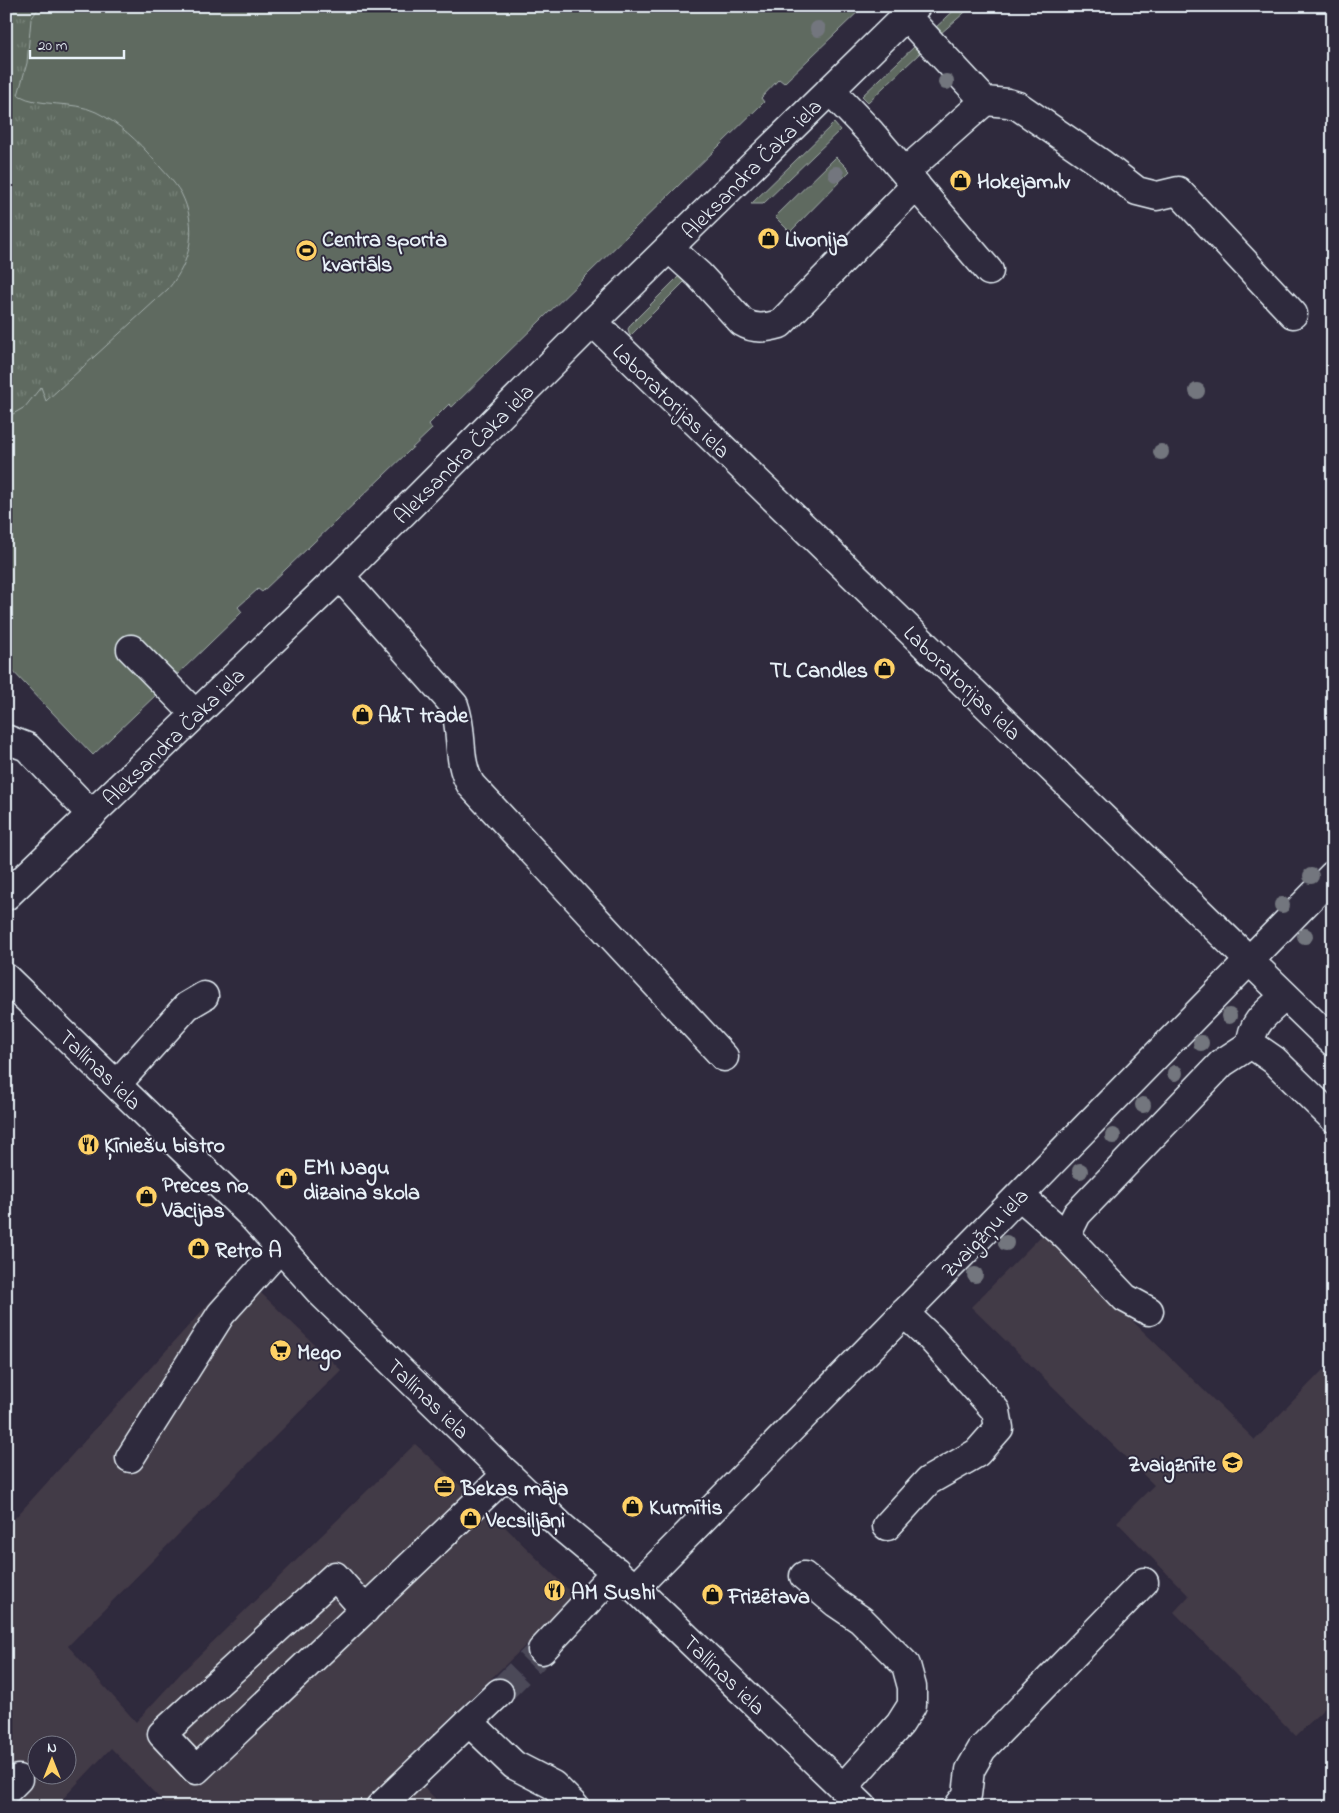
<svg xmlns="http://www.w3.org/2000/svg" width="1339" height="1813" viewBox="0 0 1339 1813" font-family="'Indie Flower',sans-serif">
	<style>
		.built { fill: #433a47; fill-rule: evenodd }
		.grass { fill: #5f6b60; stroke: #a4aeac }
		.park { fill: url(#park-tufts); stroke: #a4aeac }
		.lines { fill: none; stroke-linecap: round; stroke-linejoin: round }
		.minor-tunnel { stroke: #4b4859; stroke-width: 28; stroke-dasharray: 28 14; stroke-linecap: butt }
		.minor-casing { stroke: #e8f1f8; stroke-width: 31 }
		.major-casing { stroke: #e8f1f8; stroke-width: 31 }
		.minor { stroke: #2f2a3d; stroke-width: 28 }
		.major { stroke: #2f2a3d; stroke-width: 28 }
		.tree { fill: #73767e }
		.labels { text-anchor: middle; stroke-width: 4; stroke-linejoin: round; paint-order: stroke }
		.street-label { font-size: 22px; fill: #e8f1f8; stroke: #2f2a3d }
		.poi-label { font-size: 22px; font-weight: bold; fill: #e8f1f8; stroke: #2f2a3d; text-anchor: start }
	</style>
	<defs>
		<pattern id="park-tufts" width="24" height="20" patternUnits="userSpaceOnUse" patternTransform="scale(1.25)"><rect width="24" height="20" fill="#5f6b60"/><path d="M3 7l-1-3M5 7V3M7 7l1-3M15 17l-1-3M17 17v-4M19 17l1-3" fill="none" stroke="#768178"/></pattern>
	</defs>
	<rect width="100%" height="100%" fill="#2f2a3d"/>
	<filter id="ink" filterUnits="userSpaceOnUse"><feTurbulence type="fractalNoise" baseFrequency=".02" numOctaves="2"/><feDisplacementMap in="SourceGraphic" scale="10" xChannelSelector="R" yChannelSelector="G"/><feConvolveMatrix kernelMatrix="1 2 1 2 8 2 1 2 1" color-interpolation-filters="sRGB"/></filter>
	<g filter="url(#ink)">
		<g class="built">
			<path d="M 1043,1234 L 1255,1440 L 1323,1370 L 1333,1379 L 1333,1700 L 1296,1736 L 1174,1612 L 1189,1596 L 1117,1522 L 1154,1485 L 971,1307 Z"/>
			<path d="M 238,1271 L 341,1370 L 68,1646 L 136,1722 L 182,1672 L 415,1444 L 496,1518 L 576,1597 L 402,1764 L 443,1807 L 168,1807 L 111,1748 L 55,1807 L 6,1807 L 6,1528 ZM 38,1746 L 68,1746 L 68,1776 L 38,1776 Z"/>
		</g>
		<g class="grass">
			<path d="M 6,6 L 864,6 L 784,83 L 779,79 L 761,98 L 764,102 L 452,407 L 449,404 L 429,424 L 432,429 L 262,592 L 258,589 L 238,607 L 242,612 L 178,674 L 174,671 L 155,689 L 158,693 L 93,755 L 6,664 Z"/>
			<path d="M 959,6 L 972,6 L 940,34 L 934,29 Z"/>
			<path d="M 915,46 L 921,52 L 868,102 L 862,96 Z"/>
			<path d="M 834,123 L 840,130 L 763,204 L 751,204 Z"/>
			<path d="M 836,157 L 850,171 L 790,232 L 775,217 Z"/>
			<path d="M 685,270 L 691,275 L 630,336 L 628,329 L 631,324 Z"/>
		</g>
		<path class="park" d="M 6,6 L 40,6 L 31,19 L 27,63 L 18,95 C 42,108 71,100 96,112 C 119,123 138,141 154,160 C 163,171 174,181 181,193 C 198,226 192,261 168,289 L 46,401 L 41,387 L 25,407 L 6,418 Z"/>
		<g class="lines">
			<path class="minor-tunnel" d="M 499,1693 L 542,1650"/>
			<defs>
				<g id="minor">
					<path d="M 906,16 L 985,101 L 1008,103 L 1018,106 L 1102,164 L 1137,191 L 1157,196 L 1178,191 L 1293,314"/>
					<path d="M 830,90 L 871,133 L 989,271"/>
					<path d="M 905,172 L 985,101"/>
					<path d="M 669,248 L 699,275 L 742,322 C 755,330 766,328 780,324 L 916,185"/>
					<path d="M 593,322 L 1333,1042"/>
					<path d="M 340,576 L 454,705 C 464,731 456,761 471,785 L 724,1057"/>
					<path d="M 131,649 L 195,714"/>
					<path d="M 6,739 L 27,747 L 92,815"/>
					<path d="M 6,978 L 248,1212 L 320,1292 L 507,1474 L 563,1528 L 635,1588 L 863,1807"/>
					<path d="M 1251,1044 C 1251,1022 1270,1010 1285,996"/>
					<path d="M 117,1084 L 187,1006 L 204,996"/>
					<path d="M 1020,1196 L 1066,1236 L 1125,1298 L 1149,1311"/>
					<path d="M 1066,1236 L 1077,1214 L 1222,1063 L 1251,1044 L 1274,1060 L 1333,1118"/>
					<path d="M 130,1458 L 221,1314 L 280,1248"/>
					<path d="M 887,1526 L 928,1481 L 977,1453 L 999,1428 L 996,1411 L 931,1338 L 904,1313"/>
					<path d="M 804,1576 L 836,1603 L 861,1620 L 906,1665 L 912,1687 L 912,1705 L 900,1724 L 843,1788"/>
					<path d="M 635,1588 L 1333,875"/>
					<path d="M 365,1610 L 335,1576 L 162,1734 L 196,1770 L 507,1474"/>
					<path d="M 542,1650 L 616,1571"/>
					<path d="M 469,1722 L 514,1765 L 553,1785 L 575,1807"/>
					<path d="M 6,1791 L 18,1779"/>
					<path d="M 380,1807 L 499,1693"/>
					<path d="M 958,1807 L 967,1795 L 970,1770 L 982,1749 L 1144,1582"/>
				</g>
				<path id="major" d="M 6,896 L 340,576 L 593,322 L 916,6"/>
			</defs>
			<use href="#minor" class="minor-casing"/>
			<use href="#major" class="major-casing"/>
			<use href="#minor" class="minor"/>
			<use href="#major" class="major"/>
		</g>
		<g class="tree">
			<circle cx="818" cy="29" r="8"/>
			<circle cx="946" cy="82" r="8"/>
			<circle cx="836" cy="174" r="8"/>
			<circle cx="1197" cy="391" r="8"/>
			<circle cx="1161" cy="452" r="8"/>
			<circle cx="1311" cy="876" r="8"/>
			<circle cx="1282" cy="905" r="8"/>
			<circle cx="1305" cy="936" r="8"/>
			<circle cx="1229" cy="1016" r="8"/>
			<circle cx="1201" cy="1043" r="8"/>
			<circle cx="1175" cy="1073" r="8"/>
			<circle cx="1143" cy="1105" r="8"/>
			<circle cx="1113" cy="1136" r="8"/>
			<circle cx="1080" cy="1171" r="8"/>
			<circle cx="1006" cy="1243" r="8"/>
			<circle cx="975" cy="1275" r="8"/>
		</g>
	</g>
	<defs>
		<symbol id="shop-disc" viewBox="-11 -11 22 22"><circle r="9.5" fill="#ffd166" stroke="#2f2a3d"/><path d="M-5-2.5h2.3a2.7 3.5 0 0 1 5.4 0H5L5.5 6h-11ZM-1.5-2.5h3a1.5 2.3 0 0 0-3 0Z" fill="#111"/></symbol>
		<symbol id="stadium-disc" viewBox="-11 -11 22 22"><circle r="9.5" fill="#ffd166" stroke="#2f2a3d"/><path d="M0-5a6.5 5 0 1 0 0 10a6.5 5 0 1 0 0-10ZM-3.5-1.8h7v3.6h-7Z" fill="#111"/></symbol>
		<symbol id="restaurant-disc" viewBox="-11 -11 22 22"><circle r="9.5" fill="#ffd166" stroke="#2f2a3d"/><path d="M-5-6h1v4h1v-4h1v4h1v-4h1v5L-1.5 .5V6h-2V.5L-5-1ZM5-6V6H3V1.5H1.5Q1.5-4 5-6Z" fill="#111"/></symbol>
		<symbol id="supermarket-disc" viewBox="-11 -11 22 22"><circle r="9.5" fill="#ffd166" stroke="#2f2a3d"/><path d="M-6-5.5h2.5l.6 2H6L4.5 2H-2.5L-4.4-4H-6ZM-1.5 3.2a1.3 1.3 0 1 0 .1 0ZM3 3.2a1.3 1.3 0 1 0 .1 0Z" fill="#111"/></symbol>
		<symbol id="school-disc" viewBox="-11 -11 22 22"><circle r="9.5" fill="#ffd166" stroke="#2f2a3d"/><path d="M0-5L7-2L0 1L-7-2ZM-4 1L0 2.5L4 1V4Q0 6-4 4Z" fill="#111"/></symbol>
		<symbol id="office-disc" viewBox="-11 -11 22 22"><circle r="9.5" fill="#ffd166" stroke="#2f2a3d"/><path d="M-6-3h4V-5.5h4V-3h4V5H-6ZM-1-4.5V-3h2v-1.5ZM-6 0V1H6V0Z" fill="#111"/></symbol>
	</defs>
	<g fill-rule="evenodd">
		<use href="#shop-disc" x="948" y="168" width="25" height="25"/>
		<use href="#shop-disc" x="756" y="226" width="25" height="25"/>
		<use href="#stadium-disc" x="294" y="238" width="25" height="25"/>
		<use href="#shop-disc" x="872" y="656" width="25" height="25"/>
		<use href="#shop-disc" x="350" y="702" width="25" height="25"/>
		<use href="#restaurant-disc" x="76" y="1132" width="25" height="25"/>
		<use href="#shop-disc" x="274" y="1166" width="25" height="25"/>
		<use href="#shop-disc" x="134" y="1184" width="25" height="25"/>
		<use href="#shop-disc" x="186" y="1236" width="25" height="25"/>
		<use href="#supermarket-disc" x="268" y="1338" width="25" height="25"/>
		<use href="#school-disc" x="1220" y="1450" width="25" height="25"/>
		<use href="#office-disc" x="432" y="1474" width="25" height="25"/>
		<use href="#shop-disc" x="620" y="1494" width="25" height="25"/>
		<use href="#shop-disc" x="458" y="1506" width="25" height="25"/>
		<use href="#restaurant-disc" x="542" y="1578" width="25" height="25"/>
		<use href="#shop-disc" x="700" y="1582" width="25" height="25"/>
	</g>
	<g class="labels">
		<g class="street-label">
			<text transform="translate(751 168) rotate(-45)" y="8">Aleksandra Čaka iela</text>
			<text transform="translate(672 400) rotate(44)" y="8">Laboratorijas iela</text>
			<text transform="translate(463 453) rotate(-45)" y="8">Aleksandra Čaka iela</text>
			<text transform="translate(963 682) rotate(44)" y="8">Laboratorijas iela</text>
			<text transform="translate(173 736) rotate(-44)" y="8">Aleksandra Čaka iela</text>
			<text transform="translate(101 1069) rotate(44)" y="8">Tallinas iela</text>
			<text transform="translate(984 1232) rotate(-46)" y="8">Zvaigžņu iela</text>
			<text transform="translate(429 1398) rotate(44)" y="8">Tallinas iela</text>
			<text transform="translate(725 1674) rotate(44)" y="8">Tallinas iela</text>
		</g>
		<g class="poi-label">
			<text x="977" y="188">Hokejam.lv</text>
			<text x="322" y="246">Centra sporta<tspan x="322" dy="25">kvartāls</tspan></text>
			<text x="785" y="246">Livonija</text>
			<text x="868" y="677" text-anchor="end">TL Candles</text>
			<text x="378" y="722">A&amp;T trade</text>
			<text x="104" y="1152">Ķīniešu bistro</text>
			<text x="303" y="1174">EMI Nagu<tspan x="303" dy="25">dizaina skola</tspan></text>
			<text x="162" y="1192">Preces no<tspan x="162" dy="25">Vācijas</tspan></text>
			<text x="215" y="1257">Retro A</text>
			<text x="297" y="1359">Mego</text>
			<text x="1216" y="1471" text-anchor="end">Zvaigznīte</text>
			<text x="461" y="1495">Bekas māja</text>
			<text x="649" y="1514">Kurmītis</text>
			<text x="486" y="1527">Vecsiljāņi</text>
			<text x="571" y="1599">AM Sushi</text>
			<text x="728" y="1603">Frizētava</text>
		</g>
	</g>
	<rect width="1339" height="1813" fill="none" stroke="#2f2a3d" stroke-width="25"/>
	<rect x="12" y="12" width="1314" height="1788" fill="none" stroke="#e8f1f8" stroke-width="2" filter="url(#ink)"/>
	<g transform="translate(52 1760)"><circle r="24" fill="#2f2a3d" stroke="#797a88"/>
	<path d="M0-4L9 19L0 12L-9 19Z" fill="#ffd166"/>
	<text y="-8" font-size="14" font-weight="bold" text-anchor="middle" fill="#e8f1f8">N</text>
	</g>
	<path d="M30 50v8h94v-8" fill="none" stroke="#e8f1f8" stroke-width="2.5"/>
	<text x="38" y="50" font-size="15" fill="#e8f1f8" stroke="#2f2a3d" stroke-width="4" paint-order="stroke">20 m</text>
</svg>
